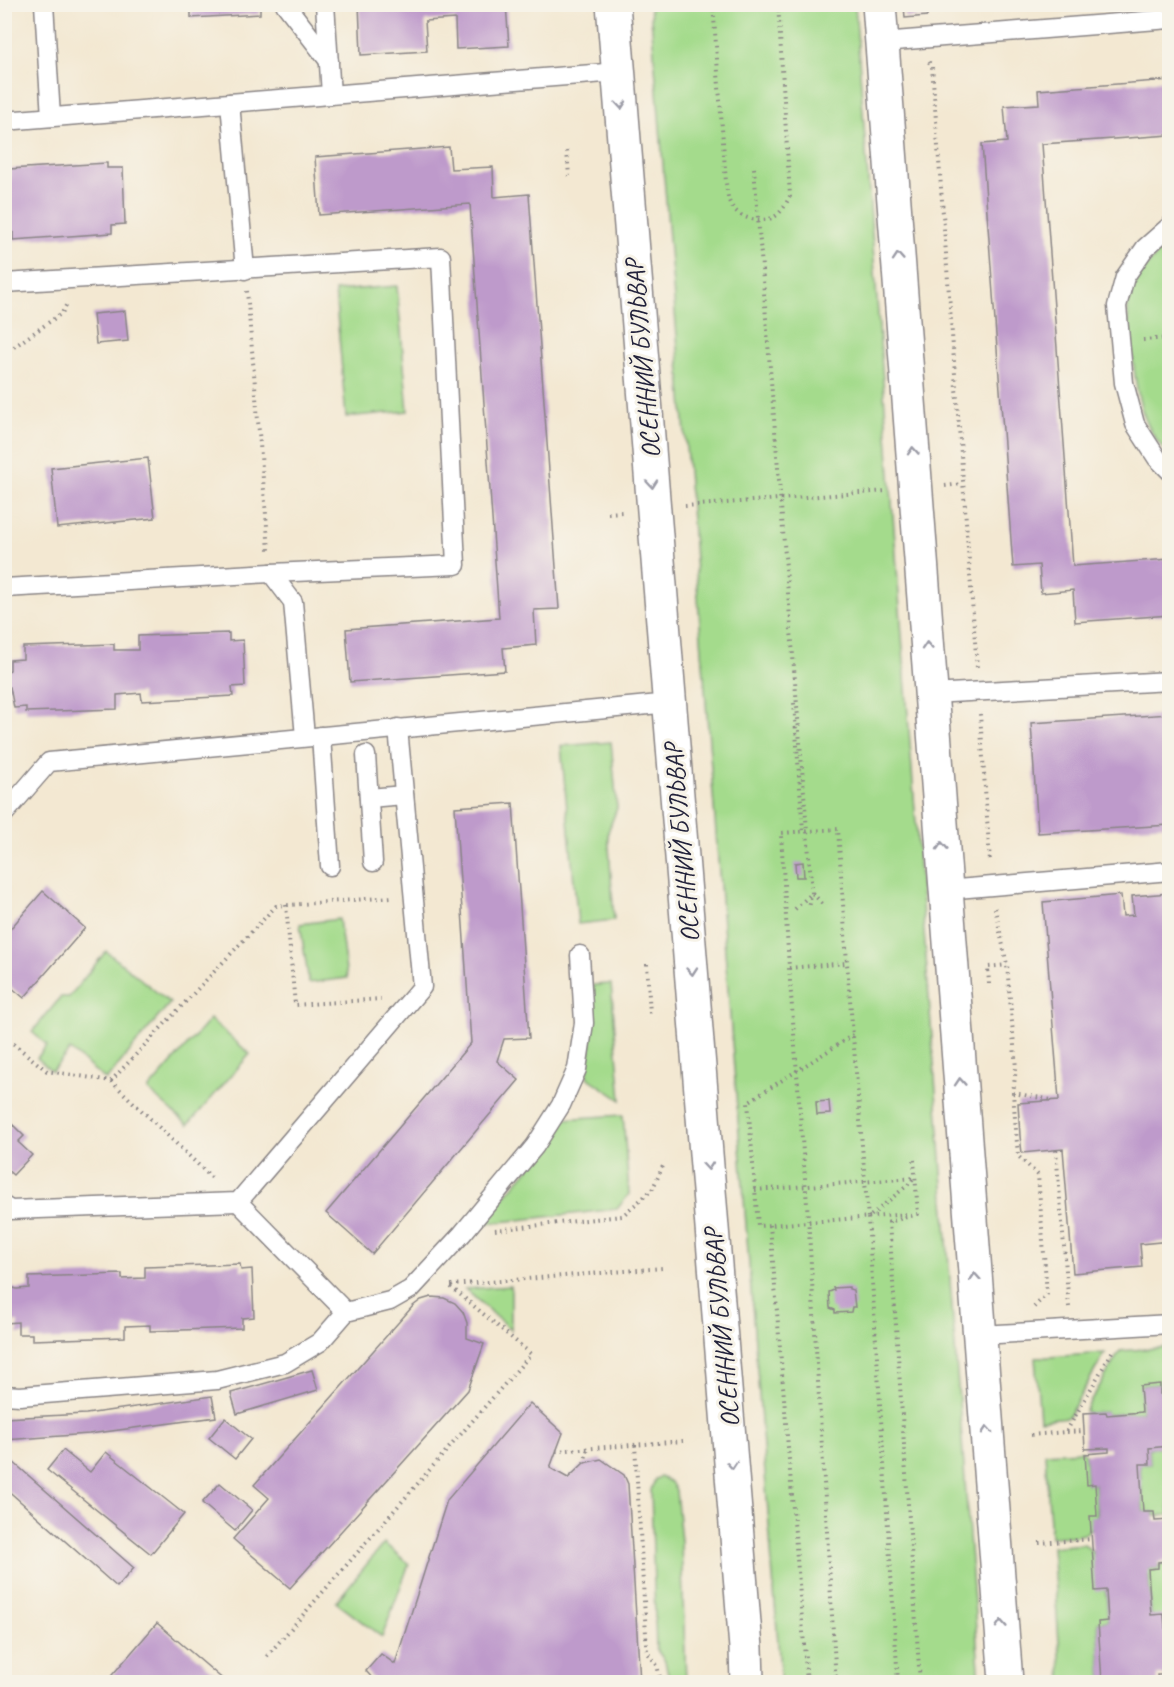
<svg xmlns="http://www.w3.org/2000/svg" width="1174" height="1687" viewBox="0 0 1174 1687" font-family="Caveat,sans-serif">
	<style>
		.green { fill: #a4db8c; stroke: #637e64; stroke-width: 1.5 }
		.building { fill: #be9acb }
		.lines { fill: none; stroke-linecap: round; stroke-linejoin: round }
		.service-casing { stroke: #8a8586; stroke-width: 21 }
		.tertiary-casing { stroke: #8a8586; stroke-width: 36 }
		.path { stroke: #8a8586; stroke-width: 4; stroke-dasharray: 1.5 4.5; stroke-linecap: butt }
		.service { stroke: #fff; stroke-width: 18 }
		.tertiary { stroke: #fff; stroke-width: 33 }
		.oneway { stroke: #9c9ca7 }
		.labels { text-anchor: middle; stroke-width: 6; stroke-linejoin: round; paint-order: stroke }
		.street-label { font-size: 26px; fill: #22223b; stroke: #f7f3e8 }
	</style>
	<rect width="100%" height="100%" fill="#f7f3e8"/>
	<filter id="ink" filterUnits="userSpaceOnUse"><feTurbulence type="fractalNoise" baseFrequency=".0167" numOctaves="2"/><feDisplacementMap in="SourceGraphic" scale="12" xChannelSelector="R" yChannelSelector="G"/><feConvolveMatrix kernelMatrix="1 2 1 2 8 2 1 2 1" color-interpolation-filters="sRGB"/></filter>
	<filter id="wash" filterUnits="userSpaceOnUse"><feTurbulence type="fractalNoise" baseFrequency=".008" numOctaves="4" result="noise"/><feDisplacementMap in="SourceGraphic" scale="24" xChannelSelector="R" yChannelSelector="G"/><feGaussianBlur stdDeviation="1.35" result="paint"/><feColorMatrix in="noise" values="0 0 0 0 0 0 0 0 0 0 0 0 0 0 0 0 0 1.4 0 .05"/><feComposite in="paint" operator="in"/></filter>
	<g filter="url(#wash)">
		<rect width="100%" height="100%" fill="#f3e8d2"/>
		<g class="green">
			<path d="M 650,5 L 855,5 L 980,1682 L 781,1682 L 692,520 Z"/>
			<path d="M 1169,243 L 1169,454 C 1137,425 1135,380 1131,339 C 1130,329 1127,317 1128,307 C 1131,281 1151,259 1169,243 Z"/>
			<path d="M 397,286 L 408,411 L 346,417 L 335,291 Z"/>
			<path d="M 611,742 L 617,808 L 608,832 L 614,920 L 578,924 L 561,746 Z"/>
			<path d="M 339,919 L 347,978 L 309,983 L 300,924 Z"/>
			<path d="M 106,951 L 170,1003 L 106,1080 L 70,1050 L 52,1071 L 37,1058 L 47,1045 L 32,1032 L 61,997 L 69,997 Z"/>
			<path d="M 611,984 L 621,1100 L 587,1077 L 594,1017 L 593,985 Z"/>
			<path d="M 210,1019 L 250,1054 L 188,1125 L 148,1090 Z"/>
			<path d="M 623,1115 L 629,1194 L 617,1209 L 481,1224 L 542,1153 L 562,1119 Z"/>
			<path d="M 511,1286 L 511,1330 L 465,1289 Z"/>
			<path d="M 1169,1347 L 1169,1394 L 1160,1394 L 1159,1384 L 1141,1386 L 1142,1412 L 1107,1415 L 1106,1412 L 1089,1413 L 1085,1411 L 1120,1351 Z"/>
			<path d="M 1105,1353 L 1068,1417 L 1040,1420 L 1035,1358 Z"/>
			<path d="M 1169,1446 L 1169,1515 L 1155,1516 L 1154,1512 L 1143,1512 L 1140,1464 L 1150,1464 L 1149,1448 Z"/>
			<path d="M 1082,1451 L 1085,1454 L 1087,1484 L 1095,1484 C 1096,1500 1102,1530 1080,1535 C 1071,1537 1060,1536 1051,1537 L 1045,1453 Z"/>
			<path d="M 660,1477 L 671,1482 L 676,1491 L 681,1541 L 686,1682 L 670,1682 L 665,1661 L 656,1649 L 651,1490 L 655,1479 Z"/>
			<path d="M 384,1543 L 409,1564 L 382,1637 L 336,1602 Z"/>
			<path d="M 1084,1544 C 1105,1561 1107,1596 1108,1621 L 1098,1622 L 1102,1682 L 1062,1682 L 1052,1547 Z"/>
			<path d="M 1158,1565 L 1169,1565 L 1169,1619 L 1151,1615 L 1148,1569 L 1158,1568 Z"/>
		</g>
		<g id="blocks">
			<g class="building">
				<path d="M 191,4 L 260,4 L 260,14 L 191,18 Z"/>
				<path d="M 359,4 L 506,4 L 509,46 L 456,49 L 455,19 L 425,21 L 427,51 L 361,55 Z"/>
				<path d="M 904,5 L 927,5 L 927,16 L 905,18 Z"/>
				<path d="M 1170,80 L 1170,135 L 1042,144 L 1073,566 L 1170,559 L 1170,615 L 1075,622 L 1073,590 L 1041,593 L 1039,565 L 1013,567 L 982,144 L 1007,142 L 1004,106 L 1039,104 L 1038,90 Z"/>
				<path d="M 449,147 L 451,169 L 493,167 L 494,197 L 529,194 L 559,609 L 534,610 L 536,645 L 503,648 L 505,671 L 350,682 L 346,629 L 499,618 L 470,204 L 319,215 L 315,157 Z"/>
				<path d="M 107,163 L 107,168 L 123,168 L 125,224 L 112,225 L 112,233 L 13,240 L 13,232 L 4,233 L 4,182 L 10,181 L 9,169 Z"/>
				<path d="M 125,311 L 128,341 L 96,344 L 93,314 Z"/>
				<path d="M 148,458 L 155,518 L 57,528 L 51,468 Z"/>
				<path d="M 229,633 L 229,641 L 243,640 L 245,686 L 232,687 L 233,696 L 142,701 L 141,693 L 117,695 L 117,709 L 26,712 L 26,707 L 14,708 L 10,687 L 4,690 L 4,673 L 10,670 L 10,660 L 23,659 L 23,647 L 114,644 L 114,650 L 138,650 L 138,636 Z"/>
				<path d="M 1170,714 L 1170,825 L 1038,833 L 1031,723 Z"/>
				<path d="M 513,803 L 529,1038 L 504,1039 L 497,1061 L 519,1080 L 372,1254 L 326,1213 L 471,1043 L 455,807 Z"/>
				<path d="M 803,862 L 804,877 L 796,877 L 795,863 Z"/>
				<path d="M 43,891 L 85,928 L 24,998 L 4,981 L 4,936 Z"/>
				<path d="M 1170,893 L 1170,1241 L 1140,1244 L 1142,1267 L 1073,1273 L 1063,1149 L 1022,1153 L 1020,1136 L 1018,1103 L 1059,1100 L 1043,902 L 1121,895 L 1123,916 L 1134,915 L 1132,896 Z"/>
				<path d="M 829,1101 L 830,1114 L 817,1115 L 816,1102 Z"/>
				<path d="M 12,1124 L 24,1136 L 18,1142 L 32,1155 L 13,1175 L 4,1167 L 4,1133 Z"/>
				<path d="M 240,1264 L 241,1270 L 252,1269 L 254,1317 L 242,1318 L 242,1328 L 150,1331 L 150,1325 L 125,1326 L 125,1337 L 32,1340 L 32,1334 L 18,1334 L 18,1322 L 6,1323 L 4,1321 L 4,1282 L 10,1287 L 17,1289 L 29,1288 L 29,1277 L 122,1274 L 122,1279 L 145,1278 L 145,1267 Z"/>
				<path d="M 849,1287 L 849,1289 L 853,1290 L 855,1307 L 852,1307 L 851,1312 L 835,1313 L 835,1310 L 830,1308 L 829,1292 L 834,1290 L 833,1288 Z"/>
				<path d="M 431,1297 L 444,1298 L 455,1303 L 463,1312 L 467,1323 L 467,1338 L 484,1344 L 468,1390 L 290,1588 L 233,1539 L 269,1498 L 254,1485 L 413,1306 L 421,1300 Z"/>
				<path d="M 312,1370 L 318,1390 L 237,1414 L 231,1393 Z"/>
				<path d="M 1160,1384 L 1160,1394 L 1170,1394 L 1170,1446 L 1149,1448 L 1150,1464 L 1140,1464 L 1143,1512 L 1154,1512 L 1155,1521 L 1170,1520 L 1170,1561 L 1158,1562 L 1158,1568 L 1148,1569 L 1151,1615 L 1164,1614 L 1165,1628 L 1170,1627 L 1168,1675 L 1157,1675 L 1158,1682 L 1102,1682 L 1098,1622 L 1108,1621 L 1106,1590 L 1095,1591 L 1090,1516 L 1097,1516 L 1095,1484 L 1087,1485 L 1085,1454 L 1109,1452 L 1109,1448 L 1085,1449 L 1083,1413 L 1106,1412 L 1107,1415 L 1142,1412 L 1140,1386 Z"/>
				<path d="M 212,1396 L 216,1417 L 89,1434 L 4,1440 L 4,1418 L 86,1414 Z"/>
				<path d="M 530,1403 L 563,1433 L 550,1468 L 568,1478 L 584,1463 L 601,1459 L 624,1475 L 628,1484 L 640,1682 L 376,1682 L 366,1671 L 381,1654 L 395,1664 L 447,1500 Z"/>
				<path d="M 225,1418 L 251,1439 L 235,1459 L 209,1438 Z"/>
				<path d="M 63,1450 L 90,1472 L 106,1452 L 184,1514 L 151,1554 L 47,1470 Z"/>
				<path d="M 4,1454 L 134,1568 L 117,1587 L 4,1487 Z"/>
				<path d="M 220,1483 L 252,1510 L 235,1531 L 202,1503 Z"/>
				<path d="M 157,1623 L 226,1682 L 106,1682 Z"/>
			</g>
		</g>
	</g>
	<g filter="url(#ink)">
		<use href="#blocks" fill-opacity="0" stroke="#8a8586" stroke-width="1.5"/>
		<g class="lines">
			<defs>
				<g id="service">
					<path d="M 44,4 L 51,117"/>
					<path d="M 285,4 L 329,61"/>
					<path d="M 325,4 L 331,95"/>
					<path d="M 882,42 L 1170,19"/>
					<path d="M 230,103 L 245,270"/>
					<path d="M 4,121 L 618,72"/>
					<path d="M 1170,226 L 1145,248 L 1125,277 L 1117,306 L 1124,383 L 1135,424 L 1157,458 L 1170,471"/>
					<path d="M 4,283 L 441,257 L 456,565 L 271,573 L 4,588"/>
					<path d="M 271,573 L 293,602 L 305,737"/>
					<path d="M 931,694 L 1170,681"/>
					<path d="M 321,736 L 330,866"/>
					<path d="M 366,755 L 373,862"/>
					<path d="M 369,798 L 404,795"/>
					<path d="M 4,814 L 49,762 L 670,703"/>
					<path d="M 945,890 L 1170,871"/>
					<path d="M 4,1206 L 10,1210 L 238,1202 L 422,987 L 398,728"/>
					<path d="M 346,1312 L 390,1301 L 411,1289 L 462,1234 L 535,1146 L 561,1105 L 577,1069 L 584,1023 L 580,955"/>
					<path d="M 980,1335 L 1170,1324"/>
					<path d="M 4,1395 L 20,1396 L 217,1380 L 285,1363 L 320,1342 L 346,1312 L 238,1202"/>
				</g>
				<g id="tertiary">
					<path d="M 613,4 L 746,1648 L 747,1682"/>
					<path d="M 879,4 L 1006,1682"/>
				</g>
			</defs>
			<use href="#service" class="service-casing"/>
			<use href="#tertiary" class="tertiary-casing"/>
			<g class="path">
				<path d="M 713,4 L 726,183 C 727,189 727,197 730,203 C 737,218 757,223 772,218 C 781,214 786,204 790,196 L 778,4"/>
				<path d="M 915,4 L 916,16"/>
				<path d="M 938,4 L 939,14"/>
				<path d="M 929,62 L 932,67 L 977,668"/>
				<path d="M 567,151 L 569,176"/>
				<path d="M 754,168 L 812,893 L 809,908"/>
				<path d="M 247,291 L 269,550"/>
				<path d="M 1143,340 L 1170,338"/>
				<path d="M 4,354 L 62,313 L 68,302"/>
				<path d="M 945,486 L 962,484"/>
				<path d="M 685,506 L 887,491"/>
				<path d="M 608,513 L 623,512"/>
				<path d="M 794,703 L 803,831"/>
				<path d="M 980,714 L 990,862"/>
				<path d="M 286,905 L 295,1005 L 381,999"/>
				<path d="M 995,908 L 1007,965 L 1016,1068 L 1013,1093 L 1018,1156 L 1038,1175 L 1047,1294 L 1034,1307"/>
				<path d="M 795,909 L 812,893 L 825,906"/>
				<path d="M 647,964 L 650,1014"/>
				<path d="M 789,968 L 847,963"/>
				<path d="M 989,984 L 988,967 L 1007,965"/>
				<path d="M 853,1035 L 748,1102 L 758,1226 L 909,1214"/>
				<path d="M 4,1036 L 47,1071 L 111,1081 L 276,906 L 392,897"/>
				<path d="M 111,1081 L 212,1178"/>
				<path d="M 1013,1093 L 1052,1100"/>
				<path d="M 1056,1150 L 1069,1307"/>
				<path d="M 914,1160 L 918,1214 L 916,1214"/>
				<path d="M 755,1190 L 915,1178"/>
				<path d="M 918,1214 L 889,1222 L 920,1682"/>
				<path d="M 868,1218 L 898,1682"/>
				<path d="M 770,1225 L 807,1682"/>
				<path d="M 495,1230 L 622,1216 L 652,1190 L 663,1166"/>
				<path d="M 451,1285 L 663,1268"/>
				<path d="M 1067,1432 L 1084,1431"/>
				<path d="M 1031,1435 L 1066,1432 L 1112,1352"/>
				<path d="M 635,1445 L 647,1652 L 657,1665 L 661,1682"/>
				<path d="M 556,1451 L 683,1441"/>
				<path d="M 584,1463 L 588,1448"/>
				<path d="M 1039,1543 L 1092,1539"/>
				<path d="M 267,1656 L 531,1354 L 450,1286"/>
				<path d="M 836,1682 L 809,1231 L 789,968 L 781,833 L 838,829 L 847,963 L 868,1218 L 916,1178"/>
			</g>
			<use href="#service" class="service"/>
			<use href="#tertiary" class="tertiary"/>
		</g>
		<defs><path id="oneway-chevron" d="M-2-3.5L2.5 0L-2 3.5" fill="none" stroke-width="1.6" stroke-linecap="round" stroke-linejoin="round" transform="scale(1.5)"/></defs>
		<g class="oneway">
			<use href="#oneway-chevron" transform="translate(621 105) rotate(85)"/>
			<use href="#oneway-chevron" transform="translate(898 257) rotate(-94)"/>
			<use href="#oneway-chevron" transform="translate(913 451) rotate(-94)"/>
			<use href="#oneway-chevron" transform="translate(652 484) rotate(85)"/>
			<use href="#oneway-chevron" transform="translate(927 646) rotate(-94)"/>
			<use href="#oneway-chevron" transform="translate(942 846) rotate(-94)"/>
			<use href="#oneway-chevron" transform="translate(692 971) rotate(85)"/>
			<use href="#oneway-chevron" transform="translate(960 1082) rotate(-94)"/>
			<use href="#oneway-chevron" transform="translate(708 1166) rotate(85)"/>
			<use href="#oneway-chevron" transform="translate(975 1277) rotate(-94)"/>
			<use href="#oneway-chevron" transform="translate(987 1430) rotate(-94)"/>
			<use href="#oneway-chevron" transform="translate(732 1465) rotate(85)"/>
			<use href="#oneway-chevron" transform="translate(1001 1624) rotate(-94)"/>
		</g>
	</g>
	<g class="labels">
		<g class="street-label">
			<text transform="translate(642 359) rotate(-95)" y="9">ОСЕННИЙ БУЛЬВАР</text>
			<text transform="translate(681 843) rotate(-95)" y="9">ОСЕННИЙ БУЛЬВАР</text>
			<text transform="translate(721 1328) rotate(-95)" y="9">ОСЕННИЙ БУЛЬВАР</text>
		</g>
	</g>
	<rect width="1174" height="1687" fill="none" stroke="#f7f3e8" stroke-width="24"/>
</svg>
